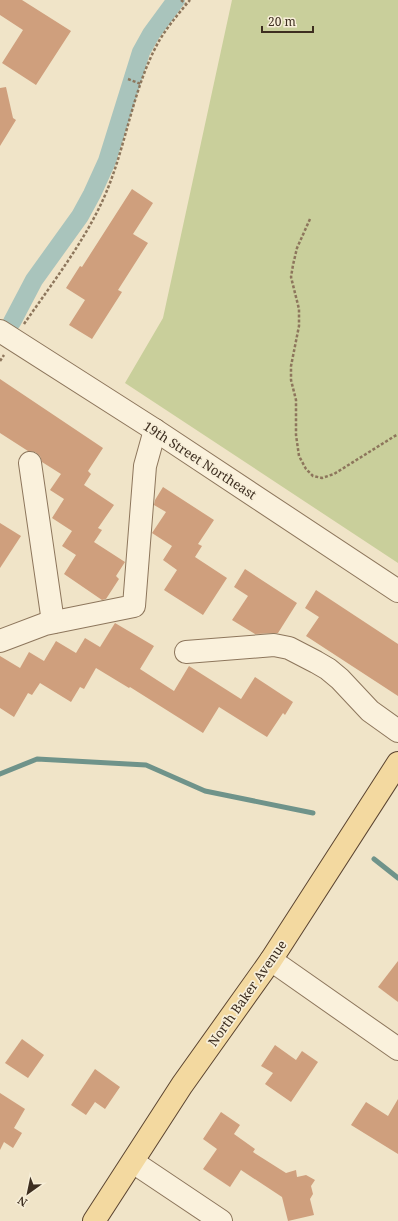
<svg xmlns="http://www.w3.org/2000/svg" width="398" height="1221" viewBox="0 0 398 1221" font-family="'Noto Serif',serif">
	<style>
		.green { fill: #c9cf9b }
		.lines { fill: none; stroke-linecap: round; stroke-linejoin: round }
		.stream { stroke: #6f938a; stroke-width: 5 }
		.canal { stroke: #a9c4bc; stroke-width: 18 }
		.building { fill: #cf9f7d }
		.minor-casing { stroke: #8d765c; stroke-width: 24 }
		.major-casing { stroke: #5b4430; stroke-width: 24 }
		.path { stroke: #8d765c; stroke-width: 2.5; stroke-dasharray: 3 2; stroke-linecap: butt }
		.minor { stroke: #faf1dc; stroke-width: 22 }
		.major { stroke: #f3d9a0; stroke-width: 22 }
		.labels { text-anchor: middle; stroke-width: 3.5; stroke-linejoin: round; paint-order: stroke }
		.street-label { font-size: 13px; fill: #3d2e20; stroke: #f7eed8 }
	</style>
	<rect width="100%" height="100%" fill="#f0e4c8"/>
	<path class="green" d="M 232,0 L 398,0 L 398,563 L 125,383 L 163,318 Z"/>
	<g class="lines">
		<g class="stream">
			<path d="M 0,774 L 37,759 L 146,765 L 205,791 L 313,813"/>
			<path d="M 374,859 L 398,878"/>
		</g>
		<path class="canal" d="M 12,322 L 34,280 L 80,216 L 92,194 L 107,161 L 141,52 L 151,34 L 176,0"/>
	</g>
	<g class="building">
		<path d="M 0,0 L 22,0 L 71,31 L 36,85 L 2,63 L 23,30 L 0,15 Z"/>
		<path d="M 6,87 L 13,118 L 16,120 L 0,146 L 0,88 Z"/>
		<path d="M 132,189 L 153,203 L 133,234 L 148,243 L 118,290 L 122,292 L 92,339 L 69,325 L 85,300 L 66,288 L 80,266 L 82,267 Z"/>
		<path d="M 0,379 L 103,448 L 88,471 L 91,474 L 84,485 L 114,505 L 98,528 L 102,530 L 94,542 L 125,562 L 116,576 L 119,579 L 106,599 L 102,600 L 64,574 L 76,555 L 62,546 L 72,531 L 52,518 L 64,499 L 50,490 L 61,474 L 42,462 L 40,456 L 35,452 L 28,451 L 0,433 Z"/>
		<path d="M 163,487 L 214,520 L 198,544 L 202,546 L 195,557 L 227,578 L 203,615 L 164,590 L 177,570 L 163,560 L 172,546 L 152,533 L 166,512 L 154,505 L 155,500 Z"/>
		<path d="M 0,523 L 21,536 L 0,568 Z"/>
		<path d="M 245,569 L 297,603 L 278,633 L 255,634 L 232,620 L 248,596 L 234,587 Z"/>
		<path d="M 316,590 L 398,644 L 398,696 L 306,636 L 319,617 L 305,608 Z"/>
		<path d="M 115,623 L 154,646 L 140,669 L 174,691 L 189,666 L 241,699 L 255,677 L 293,702 L 285,715 L 283,713 L 267,737 L 219,707 L 203,733 L 130,687 L 129,688 L 96,668 L 84,689 L 80,687 L 71,702 L 40,683 L 32,695 L 28,693 L 14,717 L 0,708 L 0,656 L 20,668 L 29,652 L 44,661 L 56,641 L 76,653 L 85,638 L 100,647 Z"/>
		<path d="M 398,961 L 398,1002 L 378,987 Z"/>
		<path d="M 22,1039 L 44,1055 L 28,1078 L 5,1063 Z"/>
		<path d="M 275,1045 L 296,1060 L 302,1051 L 318,1062 L 291,1102 L 265,1084 L 273,1073 L 261,1066 Z"/>
		<path d="M 95,1069 L 120,1087 L 105,1109 L 95,1102 L 86,1115 L 71,1105 Z"/>
		<path d="M 0,1093 L 25,1109 L 14,1128 L 22,1133 L 13,1148 L 4,1142 L 0,1150 Z"/>
		<path d="M 398,1099 L 398,1154 L 351,1125 L 366,1102 L 388,1116 Z"/>
		<path d="M 221,1112 L 240,1125 L 234,1134 L 255,1149 L 253,1152 L 286,1173 L 296,1170 L 297,1177 L 306,1175 L 315,1180 L 311,1186 L 313,1194 L 310,1199 L 314,1215 L 288,1221 L 282,1197 L 241,1170 L 230,1187 L 203,1169 L 217,1149 L 203,1139 Z"/>
	</g>
	<g class="lines">
		<defs>
			<g id="minor">
				<path d="M 0,331 L 155,430 L 398,591"/>
				<path d="M 30,463 L 53,622"/>
				<path d="M 0,641 L 45,624 L 134,606 L 145,466 L 155,430"/>
				<path d="M 186,652 L 274,645 L 289,648 L 316,662 L 328,669 L 340,679 L 370,711 L 398,731"/>
				<path d="M 271,960 L 398,1049"/>
				<path d="M 133,1162 L 221,1221"/>
			</g>
			<path id="major" d="M 94,1221 L 182,1085 L 271,960 L 398,763"/>
		</defs>
		<use href="#minor" class="minor-casing"/>
		<use href="#major" class="major-casing"/>
		<g class="path">
			<path d="M 181,0 L 186,4"/>
			<path d="M 128,79 L 141,84"/>
			<path d="M 310,219 L 297,248 L 293,265 L 291,277 L 299,309 L 299,326 L 291,366 L 291,380 L 296,400 L 296,435 L 299,456 L 306,469 L 313,476 L 322,478 L 334,474 L 398,434"/>
			<path d="M 24,324 C 51,285 81,246 101,204 C 126,152 131,91 159,41 C 168,26 179,13 190,0"/>
			<path d="M 0,361 L 4,355"/>
		</g>
		<use href="#minor" class="minor"/>
		<use href="#major" class="major"/>
	</g>
	<g class="labels">
		<g class="street-label">
			<text transform="translate(200 460) rotate(33)" y="5">19th Street Northeast</text>
			<text transform="translate(247 993) rotate(-55)" y="5">North Baker Avenue</text>
		</g>
	</g>
	<g transform="translate(28 1193) rotate(213)" stroke="#f7eed8" stroke-width="3" paint-order="stroke">
	<path d="M0-3L7 15L0 10L-7 15Z" fill="#3d2e20"/>
	<text y="-6" font-size="11" font-weight="bold" text-anchor="middle" fill="#3d2e20">N</text>
	</g>
	<path d="M262 26v6h51v-6" fill="none" stroke="#3d2e20" stroke-width="2"/>
	<text x="268" y="26" font-size="12" fill="#3d2e20" stroke="#f7eed8" stroke-width="3" paint-order="stroke">20 m</text>
</svg>
